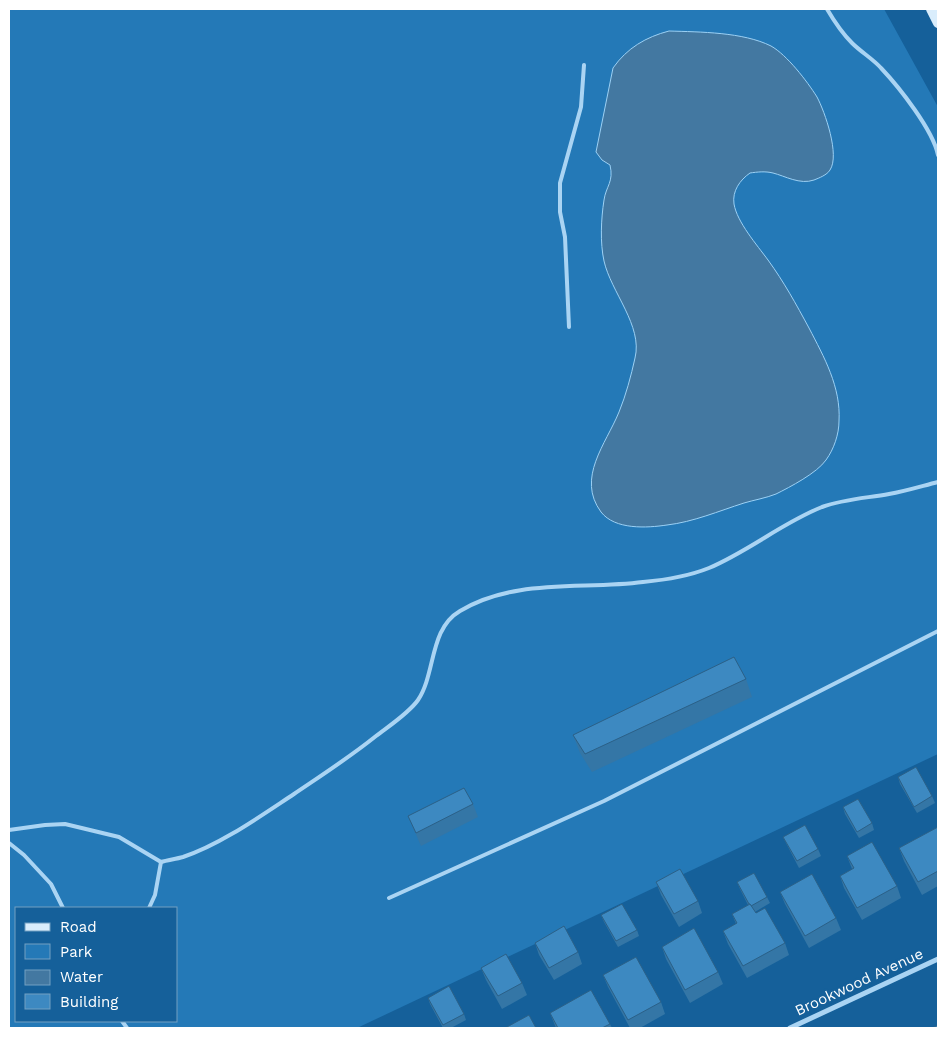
<svg xmlns="http://www.w3.org/2000/svg" width="947" height="1037" viewBox="0 0 947 1037" font-family="'Work Sans',sans-serif">
	<style>
		.green { fill: #2479b7; fill-rule: evenodd }
		.water { fill: #4378a1; stroke: #9cd1f5 }
		.lines { fill: none; stroke-linecap: round; stroke-linejoin: round }
		.lane { stroke: #aad4f3; stroke-width: 4 }
		.street { stroke: #aad4f3; stroke-width: 5 }
		.secondary { stroke: #d9edfc; stroke-width: 10 }
		.wall { fill: #3476a6 }
		.building { fill: #3d89c1; stroke: #2b6087 }
		.labels { text-anchor: middle; stroke-width: 4.5; stroke-linejoin: round; paint-order: stroke }
		.street-label { font-size: 15px; fill: #fff; stroke: #15609a }
	</style>
	<rect width="100%" height="100%" fill="#15609a"/>
	<path class="green" d="M 9,9 L 884,9 L 938,107 L 938,754 L 357,1028 L 9,1028 ZM 16,908 L 176,908 L 176,1021 L 16,1021 Z"/>
	<path class="water" d="M 669,31 C 700,32 743,32 771,46 C 787,55 807,81 817,97 C 825,112 840,155 830,170 C 827,175 819,178 814,180 C 800,185 785,176 773,173 C 765,171 757,172 750,173 C 740,180 732,191 734,204 C 737,222 757,245 768,260 C 784,282 796,304 809,328 C 824,357 841,387 839,421 C 839,434 834,449 826,460 C 817,473 790,487 776,494 C 766,498 754,500 744,503 C 719,511 693,522 667,525 C 647,528 615,530 601,512 C 576,478 606,444 619,412 C 626,395 631,376 635,358 C 643,326 611,292 604,261 C 600,243 601,219 604,200 C 606,186 614,182 610,165 L 602,160 L 596,152 L 613,68 C 627,48 646,37 669,31 Z"/>
	<g class="lines">
		<g class="lane">
			<path d="M 827,9 C 834,21 842,33 852,43 C 861,52 873,59 881,68 C 899,87 933,130 938,155"/>
			<path d="M 569,327 L 565,237 L 560,212 L 560,183 L 581,107 L 584,65"/>
			<path d="M 9,830 L 45,825 L 65,824 L 119,837 L 161,862 C 168,860 176,859 183,857 C 220,845 262,815 294,794 C 322,775 350,757 376,736 C 389,726 409,713 418,700 C 436,673 429,629 460,611 C 515,578 581,590 643,582 C 665,580 689,576 709,568 C 749,551 782,523 822,507 C 844,499 867,498 889,494 C 906,491 922,486 938,482"/>
			<path d="M 9,843 L 24,855 L 51,884 L 63,908"/>
			<path d="M 389,898 L 604,801 L 938,631"/>
			<path d="M 149,908 L 155,895 L 161,862"/>
			<path d="M 122,1021 L 127,1028"/>
		</g>
		<path class="street" d="M 790,1028 L 938,959"/>
		<path class="secondary" d="M 931,9 L 938,23"/>
	</g>
	<g class="wall">
		<path d="M 746,679 L 752,697 L 592,772 L 580,753 L 573,735 Z"/>
		<path d="M 898,777 L 932,796 L 935,803 L 917,813 L 900,784 Z"/>
		<path d="M 473,804 L 478,817 L 421,846 L 408,816 Z"/>
		<path d="M 843,807 L 872,823 L 874,830 L 859,838 L 845,814 Z"/>
		<path d="M 938,827 L 938,886 L 922,895 L 904,861 L 899,848 Z"/>
		<path d="M 783,837 L 818,849 L 821,856 L 799,868 L 786,843 Z"/>
		<path d="M 847,856 L 897,886 L 901,898 L 862,920 L 844,888 L 840,876 L 852,869 Z"/>
		<path d="M 656,882 L 698,901 L 702,913 L 679,927 L 661,895 Z"/>
		<path d="M 737,882 L 767,897 L 770,903 L 755,912 L 785,943 L 789,955 L 747,978 L 728,944 L 723,931 L 736,924 L 732,914 L 748,905 L 740,889 Z"/>
		<path d="M 780,892 L 836,918 L 841,930 L 809,948 L 785,904 Z"/>
		<path d="M 601,915 L 637,930 L 639,936 L 618,947 L 604,922 Z"/>
		<path d="M 535,943 L 578,952 L 582,964 L 554,980 L 539,955 Z"/>
		<path d="M 662,947 L 718,972 L 723,984 L 690,1003 L 666,959 Z"/>
		<path d="M 481,968 L 522,983 L 527,995 L 502,1009 L 486,980 Z"/>
		<path d="M 603,975 L 661,1002 L 665,1014 L 640,1028 L 630,1028 L 608,987 Z"/>
		<path d="M 428,998 L 464,1014 L 466,1020 L 451,1028 L 443,1028 L 430,1004 Z"/>
		<path d="M 550,1013 L 610,1024 L 612,1028 L 556,1028 Z"/>
	</g>
	<g class="building">
		<path d="M 734,657 L 746,679 L 585,754 L 573,735 Z"/>
		<path d="M 916,767 L 932,796 L 914,807 L 898,777 Z"/>
		<path d="M 464,788 L 473,804 L 416,833 L 408,816 Z"/>
		<path d="M 858,799 L 872,823 L 857,832 L 843,807 Z"/>
		<path d="M 805,825 L 818,849 L 797,861 L 783,837 Z"/>
		<path d="M 938,827 L 938,871 L 918,882 L 899,848 Z"/>
		<path d="M 872,842 L 897,886 L 857,908 L 840,876 L 854,868 L 847,856 Z"/>
		<path d="M 680,869 L 698,901 L 674,914 L 656,882 Z"/>
		<path d="M 754,873 L 767,897 L 751,906 L 750,904 L 749,904 L 737,882 Z"/>
		<path d="M 812,874 L 836,918 L 805,936 L 780,892 Z"/>
		<path d="M 622,904 L 637,930 L 616,941 L 601,915 Z"/>
		<path d="M 750,904 L 756,913 L 765,908 L 785,943 L 743,966 L 723,931 L 737,923 L 732,914 Z"/>
		<path d="M 564,926 L 578,952 L 549,968 L 535,943 Z"/>
		<path d="M 694,928 L 718,972 L 685,990 L 662,947 Z"/>
		<path d="M 506,954 L 522,983 L 498,996 L 481,968 Z"/>
		<path d="M 636,957 L 661,1002 L 628,1020 L 603,975 Z"/>
		<path d="M 449,986 L 464,1014 L 443,1025 L 428,998 Z"/>
		<path d="M 591,990 L 610,1024 L 602,1028 L 558,1028 L 550,1013 Z"/>
		<path d="M 529,1015 L 536,1028 L 505,1028 Z"/>
		<path d="M 938,1025 L 938,1028 L 932,1028 Z"/>
	</g>
	<g class="labels">
		<g class="street-label">
			<text transform="translate(859 982) rotate(-25)" y="5">Brookwood Avenue</text>
		</g>
	</g>
	<rect width="947" height="1037" fill="none" stroke="#ffffff" stroke-width="20"/>
	<rect x="15" y="907" width="162" height="115" fill="#15609a" stroke="#73a0c2"/>
	<rect x="25" y="923" width="25" height="8" fill="#d9edfc" stroke="#73a0c2"/>
	<text x="60" y="932" font-size="15" fill="#ffffff">Road</text>
	<rect x="25" y="944" width="25" height="15" fill="#2479b7" stroke="#73a0c2"/>
	<text x="60" y="957" font-size="15" fill="#ffffff">Park</text>
	<rect x="25" y="970" width="25" height="15" fill="#4378a1" stroke="#73a0c2"/>
	<text x="60" y="982" font-size="15" fill="#ffffff">Water</text>
	<rect x="25" y="994" width="25" height="15" fill="#3d89c1" stroke="#73a0c2"/>
	<text x="60" y="1007" font-size="15" fill="#ffffff">Building</text>
</svg>
